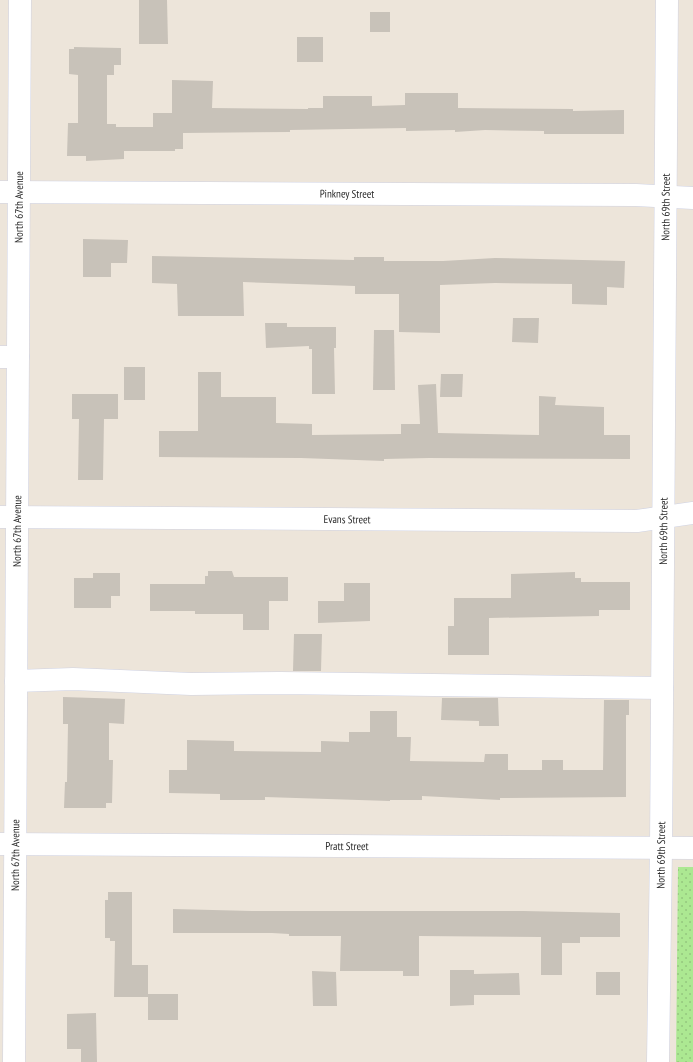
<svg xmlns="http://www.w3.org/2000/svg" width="693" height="1062" viewBox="0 0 693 1062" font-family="'PT Sans Narrow',sans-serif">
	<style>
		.grass { fill: url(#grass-dots) }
		.building { fill: #c8c2b9 }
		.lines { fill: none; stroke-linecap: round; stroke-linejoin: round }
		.minor-casing { stroke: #cfd2e3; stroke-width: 23 }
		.minor { stroke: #fff; stroke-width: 22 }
		.labels { text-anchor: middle; stroke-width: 3.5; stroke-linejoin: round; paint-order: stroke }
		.street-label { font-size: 11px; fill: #292929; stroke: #fff }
	</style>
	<defs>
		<pattern id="grass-dots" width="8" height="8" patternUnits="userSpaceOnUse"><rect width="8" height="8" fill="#ace892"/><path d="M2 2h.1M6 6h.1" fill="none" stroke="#94c77e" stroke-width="1.8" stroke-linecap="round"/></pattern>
	</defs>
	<rect width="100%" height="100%" fill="#ede5da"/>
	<path class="grass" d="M 678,867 L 693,867 L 693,1062 L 676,1062 Z"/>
	<g class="building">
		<path d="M 139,0 L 167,0 L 168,44 L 139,44 Z"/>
		<rect x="370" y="12" width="20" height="20"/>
		<rect x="297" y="37" width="26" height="25"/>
		<path d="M 74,47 L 121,48 L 121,65 L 114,65 L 114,75 L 107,75 L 107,124 L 116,124 L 116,127 L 153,127 L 153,113 L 172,113 L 172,80 L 213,81 L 212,108 L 308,109 L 308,108 L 323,108 L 323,96 L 372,96 L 372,106 L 405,105 L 405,93 L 458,93 L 458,108 L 573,109 L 573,111 L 624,110 L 624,134 L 544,134 L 544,131 L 485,130 L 455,132 L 455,130 L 406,131 L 406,128 L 290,130 L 290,132 L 183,133 L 183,149 L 175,149 L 175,151 L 124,151 L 124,159 L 86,161 L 86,156 L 67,156 L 68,123 L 78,123 L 78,75 L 69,74 L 69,49 L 74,49 Z"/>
		<path d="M 83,239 L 128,240 L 127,263 L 111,263 L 111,277 L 83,277 Z"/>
		<path d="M 152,256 L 354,260 L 354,257 L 384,257 L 384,261 L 443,261 L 495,258 L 625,261 L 624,288 L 607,287 L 607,305 L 572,304 L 572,284 L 495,283 L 440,285 L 440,333 L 399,332 L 399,294 L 355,294 L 355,286 L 243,282 L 244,316 L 178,316 L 177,284 L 152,283 Z"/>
		<path d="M 513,318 L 539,318 L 538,343 L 512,342 Z"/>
		<path d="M 265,323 L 287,323 L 287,327 L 336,327 L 336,348 L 334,348 L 335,394 L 312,394 L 312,349 L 309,349 L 309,346 L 266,348 Z"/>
		<path d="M 374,330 L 394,330 L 395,390 L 373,390 Z"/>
		<rect x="124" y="367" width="21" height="33"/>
		<path d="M 198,372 L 221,372 L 221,397 L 276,397 L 276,423 L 312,424 L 312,435 L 401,434 L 401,424 L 420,424 L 418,385 L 436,384 L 438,433 L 539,435 L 539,396 L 556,397 L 555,405 L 604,407 L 604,435 L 630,435 L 630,459 L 429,458 L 384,459 L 384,461 L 301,458 L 159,457 L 159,431 L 198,431 Z"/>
		<path d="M 441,374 L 463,374 L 462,397 L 440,397 Z"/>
		<path d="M 72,394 L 118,394 L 118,419 L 104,419 L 103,480 L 78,480 L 79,419 L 72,419 Z"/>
		<path d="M 208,571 L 232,571 L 234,577 L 288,577 L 288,601 L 269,601 L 269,630 L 243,630 L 243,614 L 195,614 L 195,611 L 150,611 L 150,584 L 205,584 L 205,576 L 208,576 Z"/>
		<path d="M 575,572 L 575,578 L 581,578 L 581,582 L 630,582 L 630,610 L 599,610 L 599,616 L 489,618 L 489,655 L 448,655 L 448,626 L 454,626 L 454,598 L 511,598 L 511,574 Z"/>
		<path d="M 93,573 L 120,573 L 120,596 L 111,596 L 111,608 L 74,608 L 74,578 L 93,578 Z"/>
		<path d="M 344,583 L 370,583 L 370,621 L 318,623 L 318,601 L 344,601 Z"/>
		<path d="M 294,634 L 322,634 L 321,671 L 293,671 Z"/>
		<path d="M 63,697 L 125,699 L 124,724 L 109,723 L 109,760 L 113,760 L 112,803 L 106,803 L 106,808 L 64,808 L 65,782 L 67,782 L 68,724 L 63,724 Z"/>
		<path d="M 442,698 L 498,698 L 499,726 L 479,726 L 479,721 L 441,720 Z"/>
		<path d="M 604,700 L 629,700 L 629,715 L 626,715 L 626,797 L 500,798 L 500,800 L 422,796 L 422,800 L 390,800 L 390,801 L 265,797 L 265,800 L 220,800 L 220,794 L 169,793 L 169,770 L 187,770 L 187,740 L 234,741 L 234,751 L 321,752 L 321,741 L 349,742 L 349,732 L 370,732 L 370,711 L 397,711 L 397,737 L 411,737 L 410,761 L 484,762 L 485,754 L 508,754 L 508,770 L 542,770 L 542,760 L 563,760 L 563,770 L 603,770 Z"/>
		<path d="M 108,892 L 132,892 L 132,965 L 148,965 L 148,997 L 114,997 L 115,941 L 110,941 L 110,938 L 105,938 L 105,900 L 108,900 Z"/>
		<path d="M 173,909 L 252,911 L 523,911 L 620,913 L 620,937 L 580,937 L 580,943 L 562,943 L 562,975 L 541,975 L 541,937 L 419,936 L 419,976 L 403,976 L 403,971 L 340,971 L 341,936 L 289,936 L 289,934 L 272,933 L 173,933 Z"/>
		<path d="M 450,970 L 474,970 L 474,974 L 519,973 L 520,995 L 474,995 L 474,1005 L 450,1006 Z"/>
		<path d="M 312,971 L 336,972 L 337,1006 L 313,1006 Z"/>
		<rect x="596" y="972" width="24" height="23"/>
		<rect x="148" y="994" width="30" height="26"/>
		<path d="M 96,1013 L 97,1062 L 81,1062 L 81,1049 L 67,1049 L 67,1014 Z"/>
	</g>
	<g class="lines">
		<defs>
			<g id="minor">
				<path id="s1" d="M 0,192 L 636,195 L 693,198"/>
				<path d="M 0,357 L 18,357"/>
				<path id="s2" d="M 0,517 L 637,521 L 693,513"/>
				<path d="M 16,681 L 73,679 L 191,684 L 280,683 L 662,688"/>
				<path id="s3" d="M 1,844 L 693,848"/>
				<path id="s4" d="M 14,1062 L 20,0"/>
				<path id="s5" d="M 658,1062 L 661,848 L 667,0"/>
			</g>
		</defs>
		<use href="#minor" class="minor-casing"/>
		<use href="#minor" class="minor"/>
	</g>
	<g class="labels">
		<g class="street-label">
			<text dy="4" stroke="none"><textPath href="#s1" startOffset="347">Pinkney Street</textPath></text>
			<text dy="4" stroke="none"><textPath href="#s4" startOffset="855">North 67th Avenue</textPath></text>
			<text dy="4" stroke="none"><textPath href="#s5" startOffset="855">North 69th Street</textPath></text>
			<text dy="4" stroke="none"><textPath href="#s2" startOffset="347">Evans Street</textPath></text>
			<text dy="4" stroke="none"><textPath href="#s4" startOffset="531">North 67th Avenue</textPath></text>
			<text dy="4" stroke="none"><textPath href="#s5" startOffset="531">North 69th Street</textPath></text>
			<text dy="4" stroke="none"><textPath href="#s3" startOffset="346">Pratt Street</textPath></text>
			<text dy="4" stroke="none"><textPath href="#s4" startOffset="207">North 67th Avenue</textPath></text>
			<text dy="4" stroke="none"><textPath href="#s5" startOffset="207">North 69th Street</textPath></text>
		</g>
	</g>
</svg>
